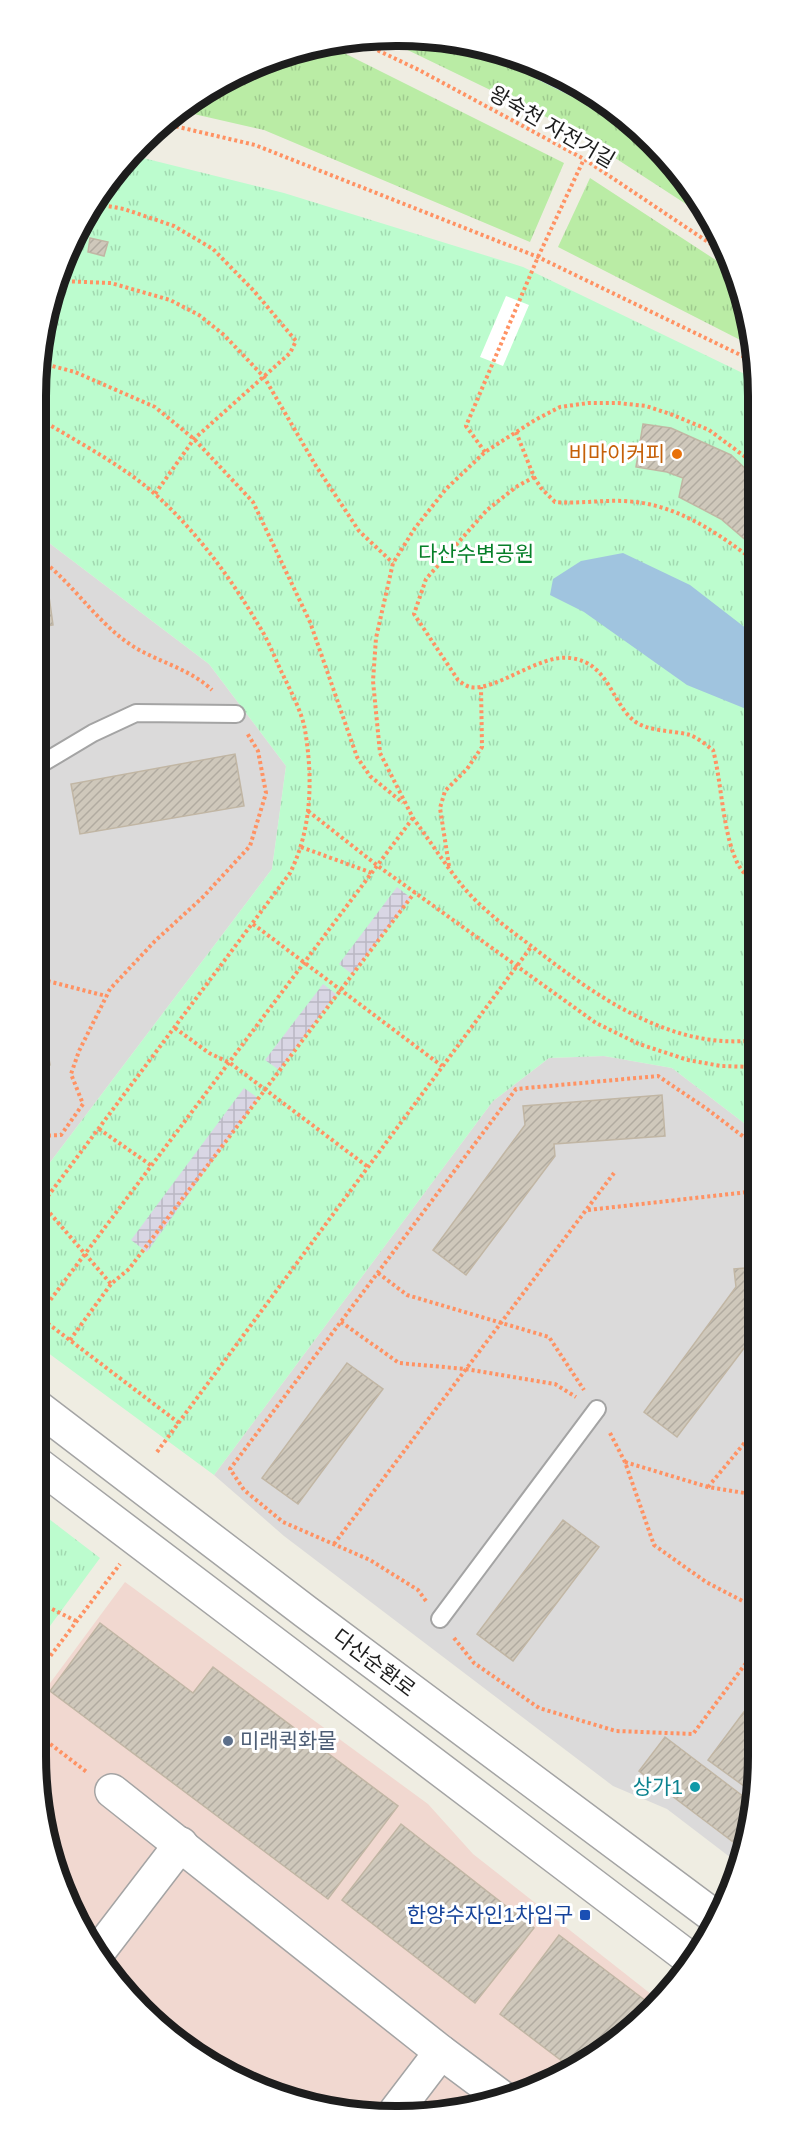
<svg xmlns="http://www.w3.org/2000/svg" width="794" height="2153" viewBox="0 0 794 2153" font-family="Helvetica,'Noto Sans KR',sans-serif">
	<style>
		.residential { fill: #dbdada }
		.commercial { fill: #f1d8d0 }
		.grass { fill: url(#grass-tufts) }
		.park { fill: url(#park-tufts) }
		.plaza { fill: url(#plaza-grid) }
		.water { fill: #a0c4df }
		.pier { fill: #fff }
		.building { fill: url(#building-hatch); stroke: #c1b6a4; stroke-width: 1.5 }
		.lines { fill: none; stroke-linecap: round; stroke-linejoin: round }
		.service-casing { stroke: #a4a4a4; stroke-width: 20 }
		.minor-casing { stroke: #a4a4a4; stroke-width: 36 }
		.tertiary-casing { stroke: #a4a4a4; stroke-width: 36 }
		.path { stroke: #ff9263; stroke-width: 4; stroke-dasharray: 3 3; stroke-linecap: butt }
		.service { stroke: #fff; stroke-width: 16 }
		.minor { stroke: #fff; stroke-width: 33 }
		.tertiary { stroke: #fff; stroke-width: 33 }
		.food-dot { fill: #e8710a; stroke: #fff; stroke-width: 2 }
		.service-dot { fill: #5c6f8a; stroke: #fff; stroke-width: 2 }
		.culture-dot { fill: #0f9aa8; stroke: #fff; stroke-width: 2 }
		.transit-dot { fill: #1a4fb4; stroke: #fff; stroke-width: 2 }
		.labels { text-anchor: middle; stroke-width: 6; stroke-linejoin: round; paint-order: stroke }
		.street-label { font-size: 21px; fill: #1d1d1d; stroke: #fff }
		.food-label { font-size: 21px; fill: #c56008; stroke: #fff; text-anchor: end }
		.park-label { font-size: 21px; fill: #067f29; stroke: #fff }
		.service-label { font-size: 21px; fill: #4e5e75; stroke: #fff; text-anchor: start }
		.culture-label { font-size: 21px; fill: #0d838f; stroke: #fff; text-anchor: end }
		.transit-label { font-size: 21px; fill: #164399; stroke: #fff; text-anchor: end }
		.rim { fill: none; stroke: #1d1d1d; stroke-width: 8 }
	</style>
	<defs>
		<pattern id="grass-tufts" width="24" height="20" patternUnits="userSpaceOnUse" patternTransform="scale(1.5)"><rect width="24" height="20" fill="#baeca5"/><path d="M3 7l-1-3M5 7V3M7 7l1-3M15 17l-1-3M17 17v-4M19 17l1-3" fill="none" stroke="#9fca8e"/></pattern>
		<pattern id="park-tufts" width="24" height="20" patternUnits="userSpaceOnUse" patternTransform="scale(1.5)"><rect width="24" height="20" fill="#bcfcce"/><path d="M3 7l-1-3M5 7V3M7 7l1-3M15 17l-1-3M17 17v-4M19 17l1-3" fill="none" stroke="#a1d8b0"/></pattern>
		<pattern id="plaza-grid" width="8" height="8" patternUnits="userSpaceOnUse" patternTransform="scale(1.5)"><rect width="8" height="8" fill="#d9d6e4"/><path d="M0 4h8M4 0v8" fill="none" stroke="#bab7c3"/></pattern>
		<pattern id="building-hatch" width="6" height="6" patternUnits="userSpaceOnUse" patternTransform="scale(1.5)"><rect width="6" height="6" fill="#cfc8bb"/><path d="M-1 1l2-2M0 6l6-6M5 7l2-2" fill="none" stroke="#b1aba0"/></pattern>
	</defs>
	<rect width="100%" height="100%" fill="#efede2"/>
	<g class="residential">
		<path d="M 36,533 L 209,664 L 286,766 L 272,869 L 36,1181 Z"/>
		<path d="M 604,1056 L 672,1068 L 757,1133 L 758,1756 L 746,1849 L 739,1864 L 667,1809 L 613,1786 L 284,1536 L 214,1475 L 493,1101 L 549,1058 Z"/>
	</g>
	<path class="commercial" d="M 125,1582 L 428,1804 L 473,1854 L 656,1998 L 598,2056 L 490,2105 L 350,2114 L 237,2080 L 126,1994 L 63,1894 L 36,1756 L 36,1702 Z"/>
	<g class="grass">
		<path d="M 391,42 L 473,47 L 577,99 L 669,160 L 709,219 L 569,128 Z"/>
		<path d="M 330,46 L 564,163 L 530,242 L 264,130 L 185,112 L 216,85 Z"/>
		<path d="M 590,178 L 731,270 L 754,347 L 558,247 Z"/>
	</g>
	<g class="park">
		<path d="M 135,156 L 284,193 L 523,267 L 755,379 L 757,1133 L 672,1068 L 604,1056 L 549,1058 L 493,1101 L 214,1475 L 36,1344 L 36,1181 L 272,869 L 286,766 L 209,664 L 36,533 L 36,397 L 48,304 L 110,178 Z"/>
		<path d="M 36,1509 L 100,1558 L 36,1645 Z"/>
	</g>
	<g class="plaza">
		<path d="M 397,887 L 411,898 L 352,974 L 339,964 Z"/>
		<path d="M 323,984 L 336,994 L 279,1070 L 265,1060 Z"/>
		<path d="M 244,1088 L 258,1098 L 147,1252 L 131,1240 Z"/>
	</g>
	<g class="water">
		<path d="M 473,47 L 490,48 L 578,85 L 669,160 L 577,99 Z"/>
		<path d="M 623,553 L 690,585 L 756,636 L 756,713 L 687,685 L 584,612 L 550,595 L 553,579 L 581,561 Z"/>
	</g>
	<path class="pier" d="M 506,296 L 529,305 L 503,366 L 480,357 Z"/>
	<g class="building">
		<path d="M 90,238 L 108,242 L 104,256 L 88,252 Z"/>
		<path d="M 643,424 L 671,428 L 731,455 L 755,478 L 755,548 L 721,519 L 679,497 L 683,478 L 667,472 L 636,467 Z"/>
		<path d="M 47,582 L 53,625 L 36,628 L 36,584 Z"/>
		<path d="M 235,754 L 244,806 L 80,834 L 71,784 Z"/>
		<path d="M 42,1016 L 50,1065 L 36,1068 L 36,1017 Z"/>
		<path d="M 662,1095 L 665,1136 L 554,1144 L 555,1156 L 466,1275 L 433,1250 L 525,1125 L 523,1106 Z"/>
		<path d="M 757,1267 L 757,1331 L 677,1437 L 644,1412 L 736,1287 L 734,1269 Z"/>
		<path d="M 347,1363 L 383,1389 L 298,1504 L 262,1478 Z"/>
		<path d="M 563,1520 L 599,1547 L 513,1661 L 477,1634 Z"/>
		<path d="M 100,1623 L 193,1693 L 213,1667 L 398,1806 L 328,1899 L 50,1691 Z"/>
		<path d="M 758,1693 L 758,1756 L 755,1779 L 748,1789 L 708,1760 Z"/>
		<path d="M 665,1737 L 752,1803 L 745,1851 L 639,1771 Z"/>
		<path d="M 401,1824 L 534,1928 L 475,2003 L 342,1900 Z"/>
		<path d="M 559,1935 L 650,2004 L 598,2056 L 571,2068 L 500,2014 Z"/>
	</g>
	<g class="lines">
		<defs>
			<g id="service">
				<path d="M 36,767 L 93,733 L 136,713 L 236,714"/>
				<path d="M 440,1619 L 597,1409"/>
			</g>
			<g id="minor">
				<path d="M 112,1791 L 441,2052 L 504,2099"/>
				<path d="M 99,1951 L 181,1844"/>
				<path d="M 396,2111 L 441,2052"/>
			</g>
			<g id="tertiary">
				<path d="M 36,1406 L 306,1612 L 715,1917"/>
				<path d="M 36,1463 L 693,1961"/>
			</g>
		</defs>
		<use href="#service" class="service-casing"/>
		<use href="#minor" class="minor-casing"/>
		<use href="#tertiary" class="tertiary-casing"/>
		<g class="path">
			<path d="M 356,40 L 419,70 L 584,159 L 726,254"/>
			<path d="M 170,125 L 255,145 L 538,257 L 755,362"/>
			<path d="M 97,204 L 124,209 L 174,226 L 213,249 L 254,291 L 296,341 L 290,353 L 194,439 L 155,494"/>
			<path d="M 60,281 L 111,283 L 170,300 L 199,315 L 224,335 L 264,377 L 316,466 L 359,531 L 393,563"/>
			<path d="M 41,363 L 75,372 L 155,407 L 194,439 L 253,502 L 310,622 L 357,757 L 370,776 L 403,803"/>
			<path d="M 36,417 C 76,441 119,463 155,494 C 196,531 231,578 259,626 C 269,641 275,659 283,675 C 291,692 302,712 305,730 C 313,778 312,829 290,873 L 36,1212"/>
			<path d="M 516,432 L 534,477 L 516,487 L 487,510 L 426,579 L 414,614 L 458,680 C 462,683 466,686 470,687 C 495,692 539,654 570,658 C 608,662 611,701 633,720 C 647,732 672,730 690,735 C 698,738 706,745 713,750 C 722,782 723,843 741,869 C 744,874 751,877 756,880"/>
			<path d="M 485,452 L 466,426 L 538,257 L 584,159"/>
			<path d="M 755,464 L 709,430 L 673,415 L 646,406 L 618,403 L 588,403 L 560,407 L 535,420 L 485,452 L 446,489 L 415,528 L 393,563 L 376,638 L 373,681 L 380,753 L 413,818 C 430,841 446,866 464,888 C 483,910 507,928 530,945 C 594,995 671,1051 756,1040"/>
			<path d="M 534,477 L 541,488 L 555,502 C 578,504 601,500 624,501 C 675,503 716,532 755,561"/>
			<path d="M 36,556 C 72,581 94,620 131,645 C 157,662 189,668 212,690"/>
			<path d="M 308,811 L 378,866 L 596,1023 L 639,1044 L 688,1060 L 721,1066 L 756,1067"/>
			<path d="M 301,847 L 372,873"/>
			<path d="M 449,866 L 440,808 L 445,791 L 467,769 L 482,747 L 481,687"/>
			<path d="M 253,924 L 442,1066"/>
			<path d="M 36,978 L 106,996"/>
			<path d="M 175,1028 L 209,1053 L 230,1063 L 368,1167"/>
			<path d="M 99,1129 L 152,1166"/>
			<path d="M 36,1136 L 61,1135 L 83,1104 L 71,1074 L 79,1051 L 110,989 L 155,941 L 203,897 L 250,846 L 266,793 L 258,751 L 247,733"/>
			<path d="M 42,1204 L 111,1284 L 129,1269 L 415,892"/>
			<path d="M 588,1210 L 757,1191"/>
			<path d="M 378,1273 L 407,1295 L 549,1337 L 584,1390"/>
			<path d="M 38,1316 L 179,1423"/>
			<path d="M 36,1319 L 413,818"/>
			<path d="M 341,1322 L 399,1363 L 466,1369 L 555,1384 L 576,1397"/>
			<path d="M 70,1340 L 111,1284"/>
			<path d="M 610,1433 L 625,1462 L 654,1545 L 706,1582 L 758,1609"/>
			<path d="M 157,1452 L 531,947"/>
			<path d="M 625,1462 L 708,1487 L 757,1495"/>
			<path d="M 708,1487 L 757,1428"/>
			<path d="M 334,1544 L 614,1173"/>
			<path d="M 36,1601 L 76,1621"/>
			<path d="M 426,1601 L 418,1590 L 370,1560 L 283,1522 L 244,1490 L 230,1469 L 516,1089 L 658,1076 L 707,1109 L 757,1147"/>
			<path d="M 454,1638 L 474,1663 L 539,1708 L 616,1731 L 693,1734 L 758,1647"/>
			<path d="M 36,1675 L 120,1564"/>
			<path d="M 36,1733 L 88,1773"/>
		</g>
		<use href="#service" class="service"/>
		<use href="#minor" class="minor"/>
		<use href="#tertiary" class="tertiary"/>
	</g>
	<circle class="food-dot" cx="677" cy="454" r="6"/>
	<circle class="service-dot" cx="228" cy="1741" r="6"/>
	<circle class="culture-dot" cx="695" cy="1787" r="6"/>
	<rect class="transit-dot" x="579" y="1909" width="12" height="12" rx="3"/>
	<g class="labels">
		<g class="street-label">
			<text transform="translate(552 127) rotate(30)" y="7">왕숙천 자전거길</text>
			<text transform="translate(374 1663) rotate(37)" y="7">다산순환로</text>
		</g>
		<g class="food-label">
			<text x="665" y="461">비마이커피</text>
		</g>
		<g class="park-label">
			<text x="476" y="561">다산수변공원</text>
		</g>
		<g class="service-label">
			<text x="240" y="1748">미래퀵화물</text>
		</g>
		<g class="culture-label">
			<text x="683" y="1794">상가1</text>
		</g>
		<g class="transit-label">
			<text x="573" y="1922">한양수자인1차입구</text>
		</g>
	</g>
	<path d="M0 0H794V2153H0ZM396 46H398A350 350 0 0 1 748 396V1756A350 350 0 0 1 398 2106H396A350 350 0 0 1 46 1756V396A350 350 0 0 1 396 46Z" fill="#fff" fill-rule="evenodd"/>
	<path class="rim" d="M396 46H398A350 350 0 0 1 748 396V1756A350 350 0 0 1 398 2106H396A350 350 0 0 1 46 1756V396A350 350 0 0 1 396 46Z"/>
</svg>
